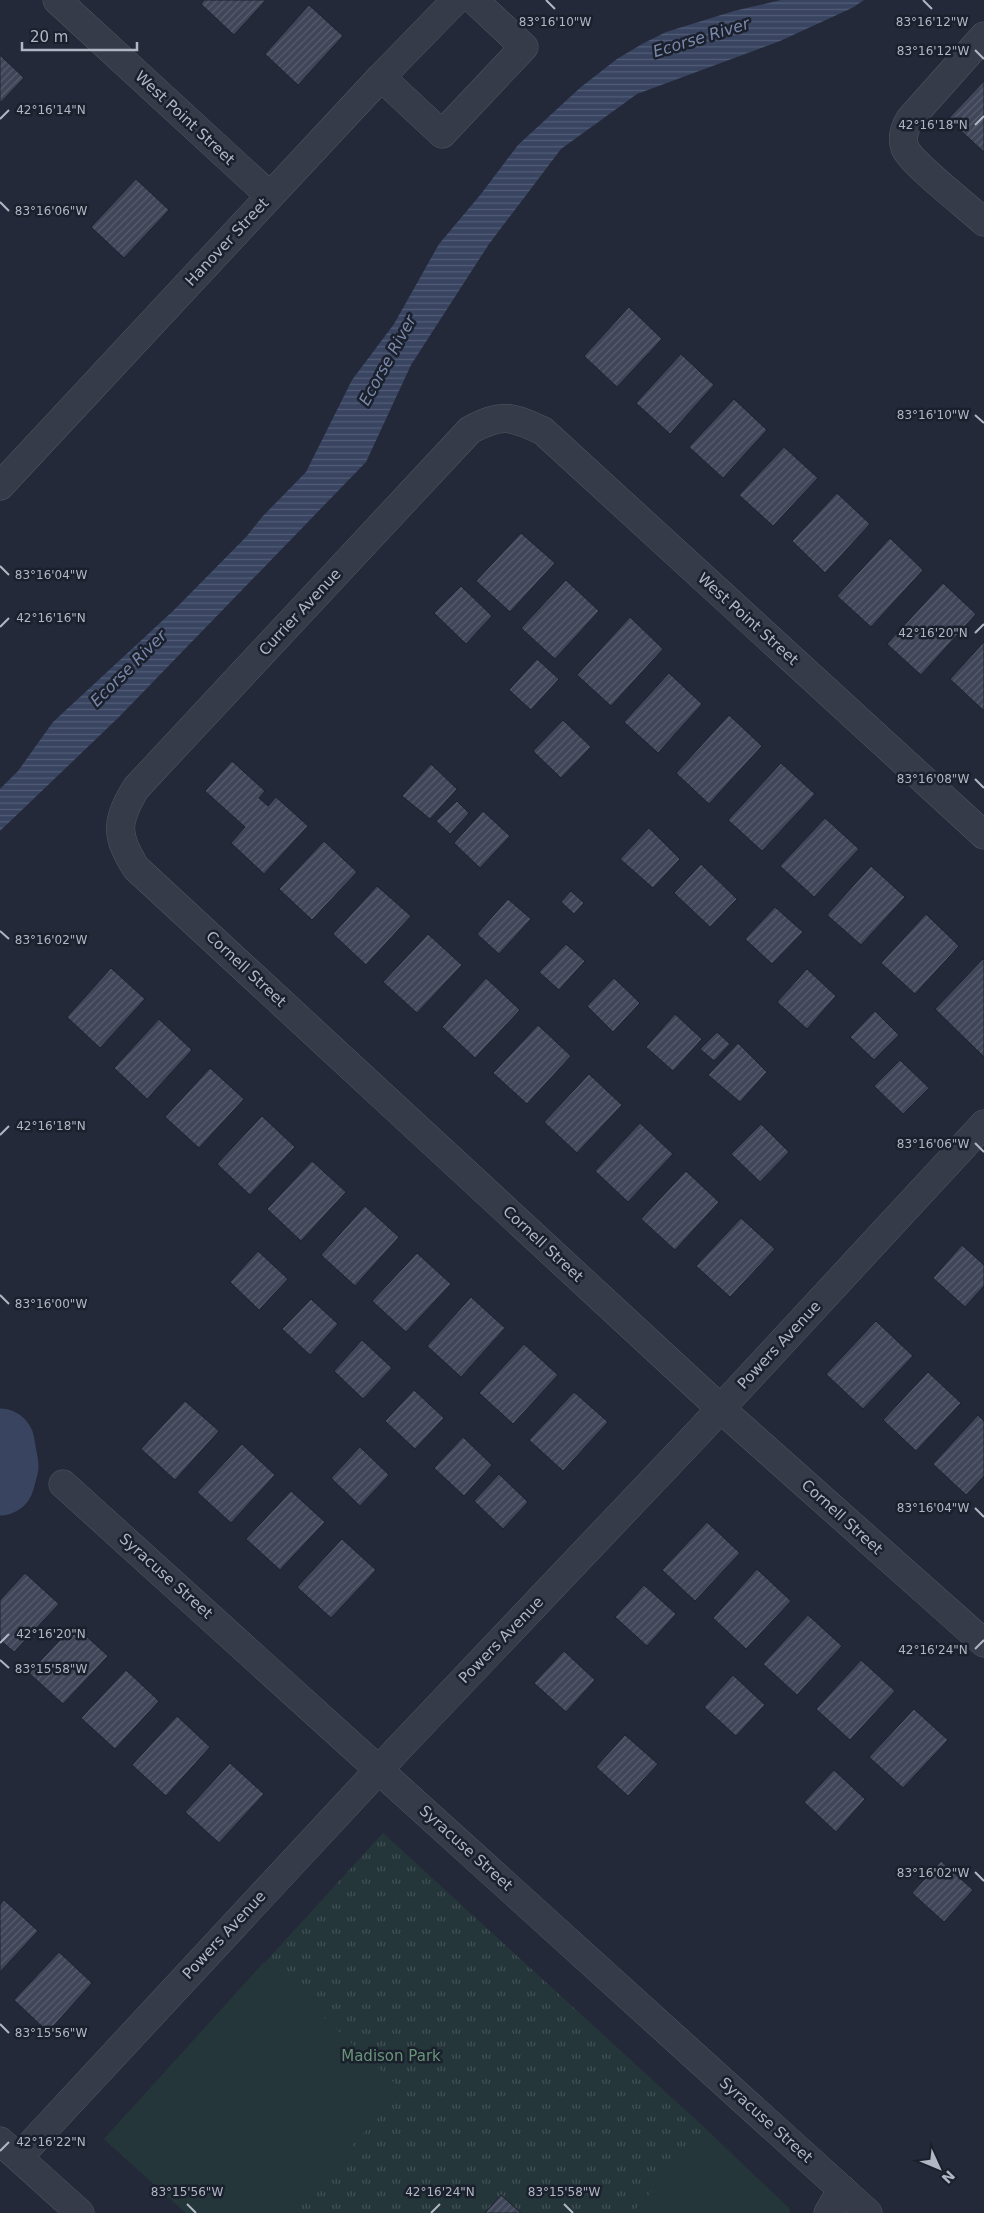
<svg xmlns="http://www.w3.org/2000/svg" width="984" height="2213" viewBox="0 0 984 2213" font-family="'DejaVu Sans',sans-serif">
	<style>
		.park { fill: url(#park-tufts) }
		.garden { fill: #25363a }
		.water { fill: url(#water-rules) }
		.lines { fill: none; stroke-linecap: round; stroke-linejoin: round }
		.river { stroke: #394461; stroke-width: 69 }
		.building { fill: url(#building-hatch); stroke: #1d222f }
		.minor-casing { stroke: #515663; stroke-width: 29 }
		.minor { stroke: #363b49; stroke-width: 28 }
		.ticks { fill: none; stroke: #b1b6c5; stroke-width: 2 }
		.labels { text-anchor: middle; stroke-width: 5; stroke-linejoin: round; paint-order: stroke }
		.street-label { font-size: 15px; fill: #b1b6c5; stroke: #1b202d }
		.park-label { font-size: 15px; fill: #699479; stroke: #1b202d }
		.water-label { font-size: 16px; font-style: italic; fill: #7a88ab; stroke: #1b202d }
		.ticks-label { font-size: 12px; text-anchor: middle; fill: #b1b6c5; stroke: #1b202d; stroke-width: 5; stroke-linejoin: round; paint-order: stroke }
	</style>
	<defs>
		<pattern id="park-tufts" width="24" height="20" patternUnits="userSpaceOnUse" patternTransform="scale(1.25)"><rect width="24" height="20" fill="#25363a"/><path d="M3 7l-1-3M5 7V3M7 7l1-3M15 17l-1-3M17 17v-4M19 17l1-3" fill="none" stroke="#425155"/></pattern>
		<pattern id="water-rules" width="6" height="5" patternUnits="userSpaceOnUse" patternTransform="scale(1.25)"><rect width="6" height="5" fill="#394461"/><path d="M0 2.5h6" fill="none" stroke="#535d76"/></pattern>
		<pattern id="building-hatch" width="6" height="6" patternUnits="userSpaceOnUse" patternTransform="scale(1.25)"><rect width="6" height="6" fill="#3f4658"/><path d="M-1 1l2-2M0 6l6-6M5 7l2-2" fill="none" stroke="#585e6e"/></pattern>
	</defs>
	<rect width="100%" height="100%" fill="#232938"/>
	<path class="park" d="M 383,1833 L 707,2130 L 790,2213 L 521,2213 L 501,2195 L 485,2213 L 186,2213 L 104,2139 Z"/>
	<g class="garden">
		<path d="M 264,1962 L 403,2091 L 289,2213 L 186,2213 L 104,2139 Z"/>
		<path d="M 707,2130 L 789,2208 L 790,2213 L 632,2213 Z"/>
	</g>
	<path class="water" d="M 781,0 L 864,0 L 852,8 L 780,41 L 637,94 L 561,149 L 489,244 L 411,365 L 366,462 L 119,717 L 0,831 L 0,789 L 18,771 L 53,722 L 174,610 L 247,536 L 262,517 L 306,472 L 352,380 L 394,324 L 439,244 L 481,194 L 518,145 L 581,87 L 617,59 L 642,44 L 666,32 L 734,11 Z"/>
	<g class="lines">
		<path class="river" d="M 0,1443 L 4,1466 L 0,1481"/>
	</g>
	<g class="building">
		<path d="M 204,0 L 266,0 L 234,35 L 201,4 Z"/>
		<path d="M 309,5 L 343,36 L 298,85 L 265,54 Z"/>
		<path d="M 0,55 L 24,78 L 0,103 Z"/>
		<path d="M 984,81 L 984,152 L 948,119 Z"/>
		<path d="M 136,179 L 169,210 L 124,258 L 91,227 Z"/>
		<path d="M 629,307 L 662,339 L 617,387 L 584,356 Z"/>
		<path d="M 681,354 L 714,385 L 670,434 L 636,403 Z"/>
		<path d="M 734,399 L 767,430 L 723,478 L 689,447 Z"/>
		<path d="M 784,447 L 818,478 L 773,526 L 739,495 Z"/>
		<path d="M 837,493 L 870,524 L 825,573 L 792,541 Z"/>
		<path d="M 521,533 L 555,563 L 510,612 L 476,581 Z"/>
		<path d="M 890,538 L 923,570 L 871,627 L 837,596 Z"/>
		<path d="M 566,580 L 599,611 L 555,659 L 521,628 Z"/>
		<path d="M 943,583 L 976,614 L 921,675 L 887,644 Z"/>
		<path d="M 461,586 L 492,616 L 466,644 L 434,613 Z"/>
		<path d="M 630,617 L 663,649 L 611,706 L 577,675 Z"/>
		<path d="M 984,642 L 984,710 L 983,710 L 950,679 Z"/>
		<path d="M 537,659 L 559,679 L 531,710 L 509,690 Z"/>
		<path d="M 669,673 L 702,704 L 658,753 L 624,722 Z"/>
		<path d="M 729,715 L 762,746 L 709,804 L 676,773 Z"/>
		<path d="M 563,720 L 591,747 L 561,778 L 533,751 Z"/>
		<path d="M 232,761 L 265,791 L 259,798 L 268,806 L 276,797 L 308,826 L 264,874 L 231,843 L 245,827 L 205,791 Z"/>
		<path d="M 781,763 L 815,794 L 762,851 L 728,820 Z"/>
		<path d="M 431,764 L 457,789 L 430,819 L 402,796 Z"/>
		<path d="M 457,801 L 469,813 L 450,834 L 436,821 Z"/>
		<path d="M 483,811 L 510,836 L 480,868 L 454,843 Z"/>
		<path d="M 825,818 L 859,849 L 814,897 L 780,866 Z"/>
		<path d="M 649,828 L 680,859 L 653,888 L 620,859 Z"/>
		<path d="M 324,841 L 357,872 L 312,920 L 279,889 Z"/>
		<path d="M 701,864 L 737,899 L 710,927 L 674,893 Z"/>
		<path d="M 871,866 L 905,897 L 861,945 L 827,915 Z"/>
		<path d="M 377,886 L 411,916 L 366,965 L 333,934 Z"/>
		<path d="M 571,891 L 584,903 L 574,914 L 561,902 Z"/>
		<path d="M 508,899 L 531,919 L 499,954 L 477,934 Z"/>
		<path d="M 775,907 L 803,932 L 772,964 L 745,939 Z"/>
		<path d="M 926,914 L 959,946 L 915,994 L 881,963 Z"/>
		<path d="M 428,934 L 462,965 L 417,1013 L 383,982 Z"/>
		<path d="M 566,944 L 585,961 L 559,990 L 539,972 Z"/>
		<path d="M 983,959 L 984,960 L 984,1057 L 935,1009 Z"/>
		<path d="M 111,968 L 145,999 L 100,1048 L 67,1017 Z"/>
		<path d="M 807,969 L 836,996 L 807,1029 L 777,1002 Z"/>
		<path d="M 486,978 L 520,1010 L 475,1058 L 442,1027 Z"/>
		<path d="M 614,978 L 640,1003 L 613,1032 L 587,1006 Z"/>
		<path d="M 875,1011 L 899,1035 L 874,1060 L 850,1037 Z"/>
		<path d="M 675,1014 L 702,1039 L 673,1071 L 646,1047 Z"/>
		<path d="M 159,1019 L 192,1050 L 147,1099 L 114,1068 Z"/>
		<path d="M 538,1025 L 571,1056 L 527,1104 L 493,1073 Z"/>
		<path d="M 717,1032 L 730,1044 L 714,1061 L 700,1049 Z"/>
		<path d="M 738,1043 L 767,1072 L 740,1102 L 708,1075 Z"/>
		<path d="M 900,1060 L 929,1088 L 903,1114 L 874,1086 Z"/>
		<path d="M 210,1068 L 244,1099 L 199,1148 L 165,1117 Z"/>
		<path d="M 589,1074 L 622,1105 L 577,1153 L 544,1122 Z"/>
		<path d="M 262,1116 L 295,1147 L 250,1195 L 217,1164 Z"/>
		<path d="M 640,1123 L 673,1154 L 628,1202 L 595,1171 Z"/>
		<path d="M 761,1124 L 789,1152 L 760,1182 L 731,1154 Z"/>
		<path d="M 312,1161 L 346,1192 L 301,1241 L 267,1209 Z"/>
		<path d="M 686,1171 L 719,1202 L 675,1250 L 641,1219 Z"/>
		<path d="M 365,1206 L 399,1237 L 355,1286 L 321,1255 Z"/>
		<path d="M 741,1218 L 775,1249 L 730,1297 L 696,1266 Z"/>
		<path d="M 962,1245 L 984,1265 L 984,1286 L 965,1307 L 933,1278 Z"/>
		<path d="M 258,1251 L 288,1279 L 259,1310 L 230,1282 Z"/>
		<path d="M 417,1253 L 451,1284 L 406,1332 L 372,1301 Z"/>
		<path d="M 471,1297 L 505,1328 L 461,1377 L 427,1346 Z"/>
		<path d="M 311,1299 L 338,1324 L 310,1355 L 282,1329 Z"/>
		<path d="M 876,1321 L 913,1356 L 863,1409 L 826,1374 Z"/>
		<path d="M 362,1340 L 392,1368 L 363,1399 L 334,1371 Z"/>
		<path d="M 524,1344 L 558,1375 L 513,1424 L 479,1393 Z"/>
		<path d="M 928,1372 L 961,1403 L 916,1451 L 883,1420 Z"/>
		<path d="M 414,1390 L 444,1418 L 415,1449 L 385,1421 Z"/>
		<path d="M 574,1392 L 608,1422 L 563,1471 L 529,1440 Z"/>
		<path d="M 185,1401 L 219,1431 L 175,1480 L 141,1449 Z"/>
		<path d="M 978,1415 L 984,1421 L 984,1476 L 966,1495 L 933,1464 Z"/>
		<path d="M 463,1437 L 492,1465 L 464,1496 L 434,1468 Z"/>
		<path d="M 242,1444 L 275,1475 L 231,1523 L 197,1492 Z"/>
		<path d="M 360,1447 L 389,1475 L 360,1506 L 331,1478 Z"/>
		<path d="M 499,1474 L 528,1502 L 503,1529 L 474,1501 Z"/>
		<path d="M 291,1491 L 325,1522 L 280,1570 L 246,1539 Z"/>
		<path d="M 707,1522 L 740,1553 L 695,1601 L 662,1570 Z"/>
		<path d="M 342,1539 L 376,1570 L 331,1618 L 297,1587 Z"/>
		<path d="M 757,1569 L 791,1601 L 746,1649 L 713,1618 Z"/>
		<path d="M 25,1573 L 59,1604 L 14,1652 L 0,1640 L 0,1600 Z"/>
		<path d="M 644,1585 L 676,1614 L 647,1646 L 615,1617 Z"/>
		<path d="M 808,1615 L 842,1646 L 797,1695 L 763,1664 Z"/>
		<path d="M 74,1625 L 108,1656 L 63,1704 L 29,1673 Z"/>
		<path d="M 564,1651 L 595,1680 L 566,1712 L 534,1683 Z"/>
		<path d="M 861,1660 L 895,1691 L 850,1740 L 816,1709 Z"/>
		<path d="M 126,1670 L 159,1701 L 115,1749 L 81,1718 Z"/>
		<path d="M 733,1675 L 765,1705 L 736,1736 L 704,1707 Z"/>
		<path d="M 914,1709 L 948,1740 L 903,1788 L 869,1757 Z"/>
		<path d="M 177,1716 L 210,1747 L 166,1796 L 132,1765 Z"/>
		<path d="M 625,1735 L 658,1764 L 628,1796 L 596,1767 Z"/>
		<path d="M 230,1763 L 264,1794 L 219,1843 L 185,1812 Z"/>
		<path d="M 834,1770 L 865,1799 L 836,1832 L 804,1802 Z"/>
		<path d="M 941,1861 L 973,1890 L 944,1922 L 912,1893 Z"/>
		<path d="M 4,1900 L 38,1931 L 0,1972 L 0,1905 Z"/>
		<path d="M 59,1952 L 92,1983 L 48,2032 L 14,2000 Z"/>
		<path d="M 501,2195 L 521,2213 L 485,2213 Z"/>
	</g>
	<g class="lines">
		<defs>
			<g id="minor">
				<path d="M 57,0 L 270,196"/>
				<path d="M 984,36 L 910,119 C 905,127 901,137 905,148 C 911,163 969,208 984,222"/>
				<path d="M 381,77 L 442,134 L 524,47 L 474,0"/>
				<path d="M 0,486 L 381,77 L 456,0"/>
				<path d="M 984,835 L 543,431 C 511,416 502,413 470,430 L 136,788 C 116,821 115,835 136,868 L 721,1409 L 984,1643"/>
				<path d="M 63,1484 L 868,2213"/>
				<path d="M 0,2141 L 80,2213"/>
				<path d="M 19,2157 L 399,1748 L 698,1433 L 984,1124"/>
				<path d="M 828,2213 L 842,2189"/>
			</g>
		</defs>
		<use href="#minor" class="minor-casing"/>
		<use href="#minor" class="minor"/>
	</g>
	<path class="ticks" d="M 546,0 L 555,9M 923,0 L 932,9M 975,50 L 984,59M 0,119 L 9,110M 975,125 L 984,116M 0,202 L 9,211M 975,415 L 984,423M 0,566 L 9,575M 0,627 L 9,618M 975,633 L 984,624M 975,779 L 984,788M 0,931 L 9,939M 0,1135 L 9,1126M 975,1143 L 984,1152M 0,1295 L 9,1304M 975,1508 L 984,1517M 0,1643 L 9,1634M 975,1649 L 984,1640M 0,1660 L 9,1668M 975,1872 L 984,1881M 0,2024 L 9,2033M 0,2151 L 9,2142M 187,2204 L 196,2213M 564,2204 L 573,2213M 431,2213 L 440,2204"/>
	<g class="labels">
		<g class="street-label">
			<text transform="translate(185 118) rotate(43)" y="5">West Point Street</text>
			<text transform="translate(227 242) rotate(-47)" y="5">Hanover Street</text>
			<text transform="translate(300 612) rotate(-47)" y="5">Currier Avenue</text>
			<text transform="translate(748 619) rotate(42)" y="5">West Point Street</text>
			<text transform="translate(246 969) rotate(43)" y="5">Cornell Street</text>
			<text transform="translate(543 1244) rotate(43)" y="5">Cornell Street</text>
			<text transform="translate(779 1345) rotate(-47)" y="5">Powers Avenue</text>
			<text transform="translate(842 1517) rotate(42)" y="5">Cornell Street</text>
			<text transform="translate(166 1576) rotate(42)" y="5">Syracuse Street</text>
			<text transform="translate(501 1640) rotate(-46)" y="5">Powers Avenue</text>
			<text transform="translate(466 1848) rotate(42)" y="5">Syracuse Street</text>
			<text transform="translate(224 1935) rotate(-47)" y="5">Powers Avenue</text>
			<text transform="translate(766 2120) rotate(42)" y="5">Syracuse Street</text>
		</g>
		<g class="park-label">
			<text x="391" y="2061">Madison Park</text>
		</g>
		<g class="water-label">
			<text transform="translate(701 37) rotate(-17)" y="6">Ecorse River</text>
			<text transform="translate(387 360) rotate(-61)" y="6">Ecorse River</text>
			<text transform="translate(128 668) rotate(-45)" y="6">Ecorse River</text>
		</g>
	</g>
	<g class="ticks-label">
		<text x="555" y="26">83°16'10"W</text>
		<text x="932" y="26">83°16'12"W</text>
		<text x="933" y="55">83°16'12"W</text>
		<text x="51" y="114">42°16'14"N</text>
		<text x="933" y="129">42°16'18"N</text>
		<text x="51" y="215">83°16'06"W</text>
		<text x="933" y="419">83°16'10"W</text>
		<text x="51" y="579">83°16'04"W</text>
		<text x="51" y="622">42°16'16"N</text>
		<text x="933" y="637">42°16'20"N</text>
		<text x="933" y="783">83°16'08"W</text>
		<text x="51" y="944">83°16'02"W</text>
		<text x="51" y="1130">42°16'18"N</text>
		<text x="933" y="1148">83°16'06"W</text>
		<text x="51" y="1308">83°16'00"W</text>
		<text x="933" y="1512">83°16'04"W</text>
		<text x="51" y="1638">42°16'20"N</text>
		<text x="933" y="1654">42°16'24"N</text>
		<text x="51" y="1673">83°15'58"W</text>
		<text x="933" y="1877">83°16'02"W</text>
		<text x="51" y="2037">83°15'56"W</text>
		<text x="51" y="2146">42°16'22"N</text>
		<text x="440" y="2196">42°16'24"N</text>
		<text x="187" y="2196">83°15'56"W</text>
		<text x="564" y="2196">83°15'58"W</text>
	</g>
	<g transform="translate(939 2168) rotate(134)" stroke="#1b202d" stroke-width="4" paint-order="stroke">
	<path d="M0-4L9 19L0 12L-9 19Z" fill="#b1b6c5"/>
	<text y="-8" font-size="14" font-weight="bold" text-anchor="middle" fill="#b1b6c5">N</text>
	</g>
	<path d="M22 42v8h115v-8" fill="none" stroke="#b1b6c5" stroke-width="2.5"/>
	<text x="30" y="42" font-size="15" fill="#b1b6c5" stroke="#1b202d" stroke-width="4" paint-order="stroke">20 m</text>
</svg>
